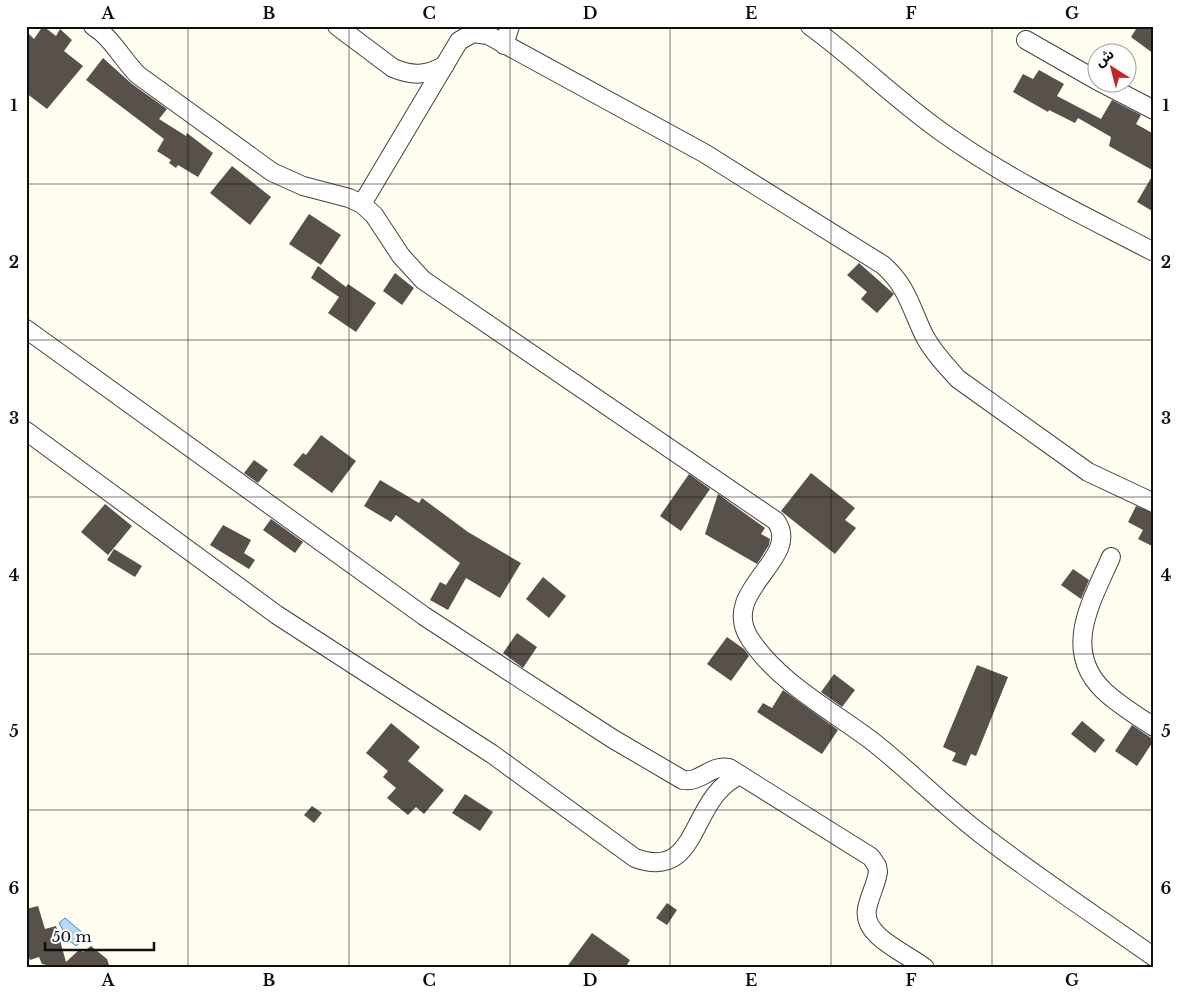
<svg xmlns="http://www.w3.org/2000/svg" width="1180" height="994" viewBox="0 0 1180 994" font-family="'Libre Baskerville','Noto Sans Arabic',serif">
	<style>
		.water { fill: url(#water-ripples); stroke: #3a8acf }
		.building { fill: #57504b }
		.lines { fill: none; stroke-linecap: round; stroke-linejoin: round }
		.minor-casing { stroke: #424242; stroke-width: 20 }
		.minor { stroke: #fff; stroke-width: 18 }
		.grid { fill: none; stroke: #0f0f0f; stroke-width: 1; stroke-opacity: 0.55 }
		.neatline { fill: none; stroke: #0f0f0f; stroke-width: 2 }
		.grid-label { font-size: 16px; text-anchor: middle; font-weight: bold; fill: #0f0f0f }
	</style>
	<defs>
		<pattern id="water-ripples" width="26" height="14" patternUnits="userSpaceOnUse" patternTransform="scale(1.25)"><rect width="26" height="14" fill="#b4daf7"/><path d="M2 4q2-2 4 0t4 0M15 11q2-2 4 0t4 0" fill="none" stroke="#9abad3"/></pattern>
	</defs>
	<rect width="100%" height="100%" fill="#fffdf0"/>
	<path class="water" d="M 65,918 L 86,936 L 76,946 L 60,933 L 63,930 L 59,923 Z"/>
	<g class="building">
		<path d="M 43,26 L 56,36 L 60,29 L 72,40 L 64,51 L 83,66 L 47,109 L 26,93 L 26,31 L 34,39 Z"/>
		<path d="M 1138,26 L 1154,26 L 1154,54 L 1131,37 Z"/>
		<path d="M 103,58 L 132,84 L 167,109 L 159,119 L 186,136 L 187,133 L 213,153 L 198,177 L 178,165 L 176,168 L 169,163 L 171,160 L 157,151 L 164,139 L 86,80 Z"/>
		<path d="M 1039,70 L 1064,84 L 1057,96 L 1101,119 L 1112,100 L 1141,115 L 1136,124 L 1154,134 L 1154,171 L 1109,146 L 1111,137 L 1078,118 L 1075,123 L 1049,110 L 1048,112 L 1013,92 L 1023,74 L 1033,79 Z"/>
		<path d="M 232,166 L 271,197 L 250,225 L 210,193 Z"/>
		<path d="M 1154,173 L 1154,212 L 1137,202 Z"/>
		<path d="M 309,214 L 341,235 L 321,265 L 289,244 Z"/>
		<path d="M 859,263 L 894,294 L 877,313 L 861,299 L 867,292 L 847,275 Z"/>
		<path d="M 318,266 L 346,287 L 348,284 L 376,303 L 356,332 L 328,313 L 339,297 L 311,278 Z"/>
		<path d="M 395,273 L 414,288 L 402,305 L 383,291 Z"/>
		<path d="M 321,435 L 356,461 L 332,493 L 293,465 L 303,453 L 306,455 Z"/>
		<path d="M 254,460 L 268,470 L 258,483 L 244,473 Z"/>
		<path d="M 811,473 L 855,508 L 845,520 L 856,528 L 835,554 L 781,511 Z"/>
		<path d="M 689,474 L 710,489 L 681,531 L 660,516 Z"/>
		<path d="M 380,480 L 419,503 L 422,498 L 468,532 L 521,563 L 500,598 L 466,578 L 448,610 L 430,600 L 440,582 L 446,585 L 460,563 L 396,515 L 391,522 L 364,506 Z"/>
		<path d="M 718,494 L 765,528 L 761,534 L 770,539 L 769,545 L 757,564 L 705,534 Z"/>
		<path d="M 105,504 L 132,526 L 108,555 L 81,532 Z"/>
		<path d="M 1136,506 L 1154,513 L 1154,547 L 1138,539 L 1143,530 L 1128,522 Z"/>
		<path d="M 271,519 L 303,542 L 295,553 L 263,530 Z"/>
		<path d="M 223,525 L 251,540 L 244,553 L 255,560 L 249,569 L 210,545 Z"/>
		<path d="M 114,549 L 142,566 L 135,577 L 107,560 Z"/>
		<path d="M 1073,569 L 1089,580 L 1081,599 L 1061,585 Z"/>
		<path d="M 543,577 L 566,596 L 549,618 L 526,599 Z"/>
		<path d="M 517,633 L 537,647 L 523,668 L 503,653 Z"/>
		<path d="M 727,637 L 744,649 L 749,656 L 731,681 L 707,664 Z"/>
		<path d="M 977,665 L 1008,677 L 976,756 L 971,754 L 966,766 L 952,761 L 956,753 L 943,747 Z"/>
		<path d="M 834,674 L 855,690 L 842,707 L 821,692 Z"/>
		<path d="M 783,690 L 838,730 L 822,754 L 757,712 L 763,703 L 772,708 Z"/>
		<path d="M 1082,721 L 1105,740 L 1095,753 L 1071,734 Z"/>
		<path d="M 391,723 L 420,747 L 408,761 L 444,790 L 424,814 L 416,807 L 408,815 L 387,798 L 396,788 L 383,777 L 388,771 L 366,753 Z"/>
		<path d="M 1132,725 L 1154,740 L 1137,766 L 1115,751 Z"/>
		<path d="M 465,794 L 493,812 L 480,831 L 452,813 Z"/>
		<path d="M 312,806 L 322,813 L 314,823 L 304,815 Z"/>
		<path d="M 667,903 L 677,910 L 667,925 L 656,918 Z"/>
		<path d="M 38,906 L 45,929 L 56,926 L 66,962 L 80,949 L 83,952 L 91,946 L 107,959 L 110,968 L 61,968 L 42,964 L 39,957 L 30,960 L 26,951 L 26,909 Z"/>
		<path d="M 592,933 L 630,960 L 625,968 L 566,968 Z"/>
	</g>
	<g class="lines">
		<defs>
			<g id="minor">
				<path d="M 93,26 C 112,38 122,59 138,75 L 272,172 L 303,186 L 349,198 L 362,204 L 374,215 L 401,256 L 423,280 L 776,521 C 803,559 718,590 750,639 C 779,683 831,710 872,741 C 909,770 943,805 981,834 C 1037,877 1096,916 1154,957"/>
				<path d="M 337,26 L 393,68 C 412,76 427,76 445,65"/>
				<path d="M 810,26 C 857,60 898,102 946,135 C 1011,181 1083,215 1154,252"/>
				<path d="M 1026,40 L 1098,81"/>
				<path d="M 504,45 L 510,26"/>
				<path d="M 1100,82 L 1154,110"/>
				<path d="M 362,204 L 459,41 L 473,33 L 488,35 L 704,153 L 883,265 C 908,287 911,309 925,337 C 934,353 946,366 958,379 L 1088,472 L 1154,503"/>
				<path d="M 26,329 L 424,616 L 613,739 L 683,780 C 701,783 711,764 729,768 L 871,857 L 877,866 L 878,872 C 876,885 869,897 867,909 C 862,937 907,953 925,968"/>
				<path d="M 26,431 L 277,615 L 492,754 L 635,858 C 701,882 688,798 740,775"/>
				<path d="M 1111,557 C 1092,601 1061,650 1104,691 C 1119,705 1137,716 1154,727"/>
			</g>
		</defs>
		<use href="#minor" class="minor-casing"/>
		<use href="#minor" class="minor"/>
	</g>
	<path class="grid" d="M 188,26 L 188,968M 349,26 L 349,968M 510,26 L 510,968M 670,26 L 670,968M 831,26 L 831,968M 992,26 L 992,968M 26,184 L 1154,184M 26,340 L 1154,340M 26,497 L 1154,497M 26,654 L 1154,654M 26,810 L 1154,810"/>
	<rect width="1180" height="994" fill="none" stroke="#ffffff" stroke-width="55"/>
	<g transform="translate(1112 68) rotate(324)"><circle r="24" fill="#ffffff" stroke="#9f9f9f"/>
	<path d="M0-4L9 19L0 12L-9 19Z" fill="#c12725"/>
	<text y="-8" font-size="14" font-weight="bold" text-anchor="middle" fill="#0f0f0f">ش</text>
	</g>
	<path d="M45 942v8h109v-8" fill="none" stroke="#0f0f0f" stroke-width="2.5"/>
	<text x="52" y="942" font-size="15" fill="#0f0f0f" stroke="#ffffff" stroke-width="4" paint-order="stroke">50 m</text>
	<rect x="28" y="28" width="1124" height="938" class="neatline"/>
	<g class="grid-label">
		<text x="108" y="19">A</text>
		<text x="269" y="19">B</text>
		<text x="429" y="19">C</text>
		<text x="590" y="19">D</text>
		<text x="751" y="19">E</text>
		<text x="911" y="19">F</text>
		<text x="1072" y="19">G</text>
		<text x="14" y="111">1</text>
		<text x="1166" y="111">1</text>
		<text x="14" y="268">2</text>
		<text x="1166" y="268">2</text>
		<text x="14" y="424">3</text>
		<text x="1166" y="424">3</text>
		<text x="14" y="581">4</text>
		<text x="1166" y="581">4</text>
		<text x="14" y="737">5</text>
		<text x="1166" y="737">5</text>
		<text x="14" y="894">6</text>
		<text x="1166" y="894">6</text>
		<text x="108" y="986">A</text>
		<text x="269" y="986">B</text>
		<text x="429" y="986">C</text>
		<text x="590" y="986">D</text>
		<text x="751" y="986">E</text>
		<text x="911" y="986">F</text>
		<text x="1072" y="986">G</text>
	</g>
</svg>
